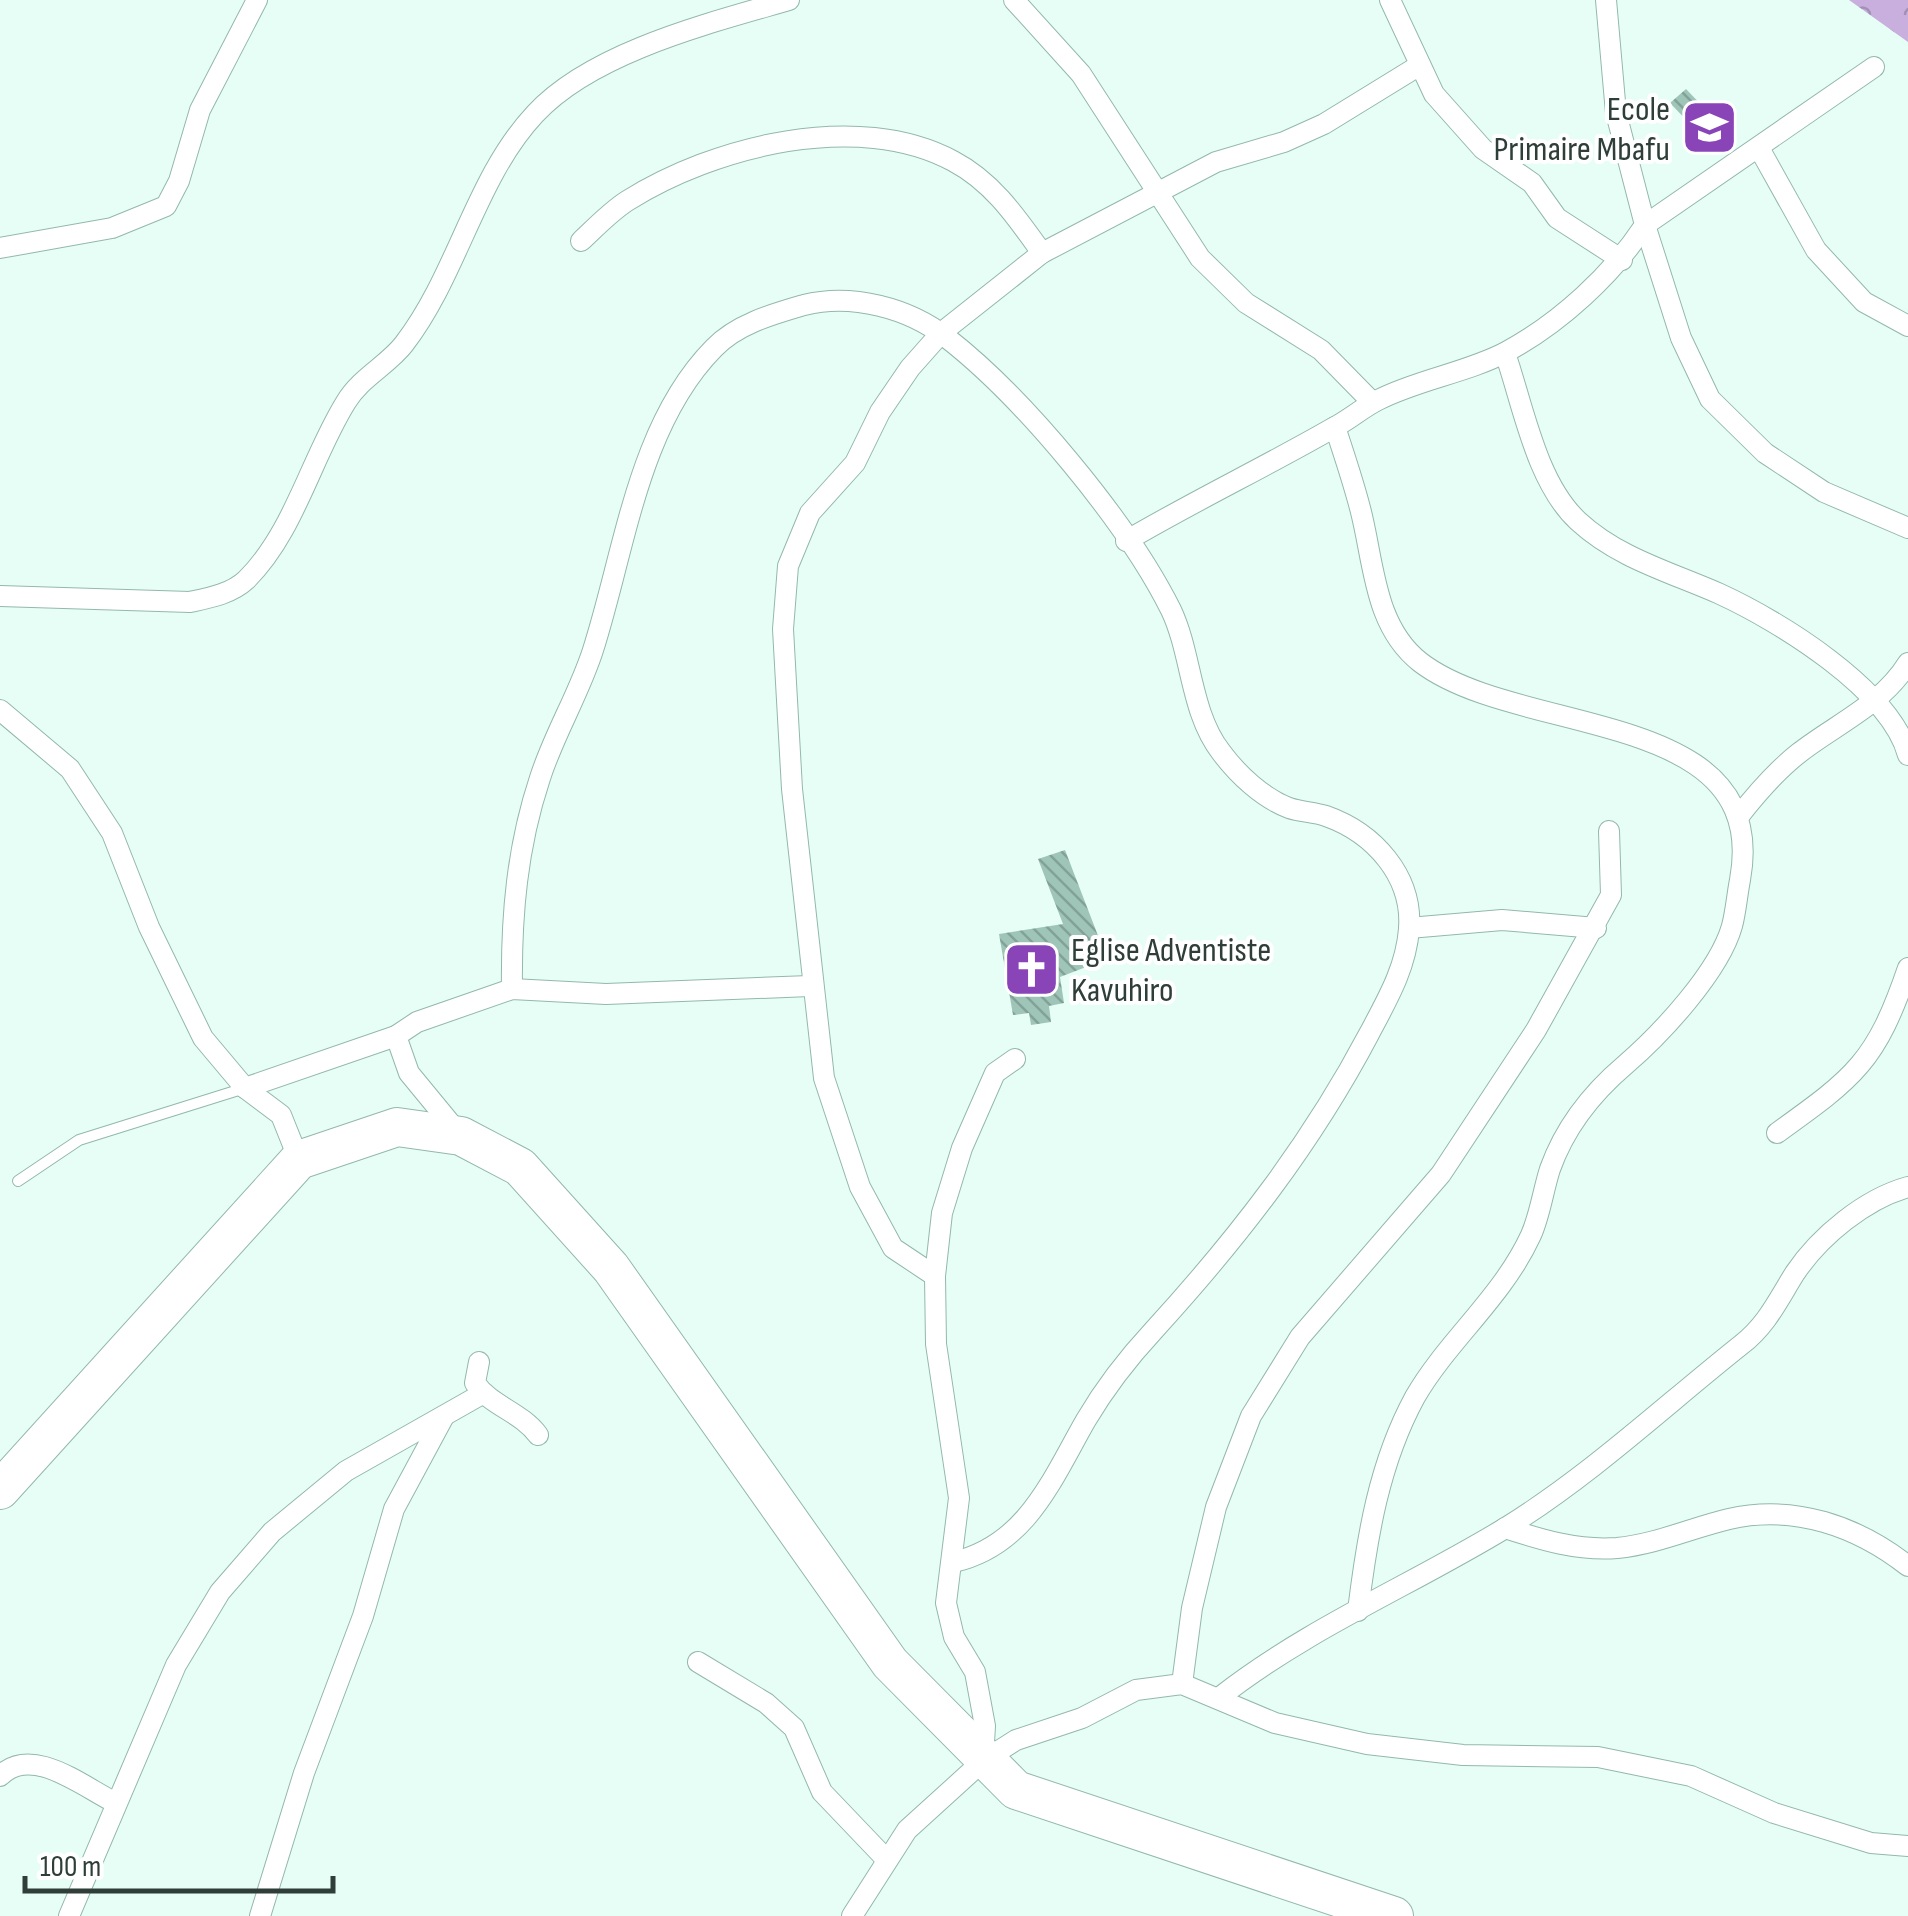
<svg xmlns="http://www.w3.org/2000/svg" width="1908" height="1916" viewBox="0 0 1908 1916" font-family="'Sofia Sans Condensed',sans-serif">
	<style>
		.forest { fill: url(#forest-crowns) }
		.building { fill: url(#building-back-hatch) }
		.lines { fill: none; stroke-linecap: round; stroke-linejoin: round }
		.lane-casing { stroke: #93b8ac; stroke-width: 12 }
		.street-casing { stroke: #93b8ac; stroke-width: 22 }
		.highway-casing { stroke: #93b8ac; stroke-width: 40 }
		.lane { stroke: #fff; stroke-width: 10 }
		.street { stroke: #fff; stroke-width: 20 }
		.highway { stroke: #fff; stroke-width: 38 }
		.labels { text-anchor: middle; stroke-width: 8; stroke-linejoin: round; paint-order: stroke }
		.poi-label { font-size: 35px; fill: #2f3e39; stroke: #fff; text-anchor: end }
	</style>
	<defs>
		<pattern id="forest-crowns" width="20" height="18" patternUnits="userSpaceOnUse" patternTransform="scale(2.5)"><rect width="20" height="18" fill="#c8afde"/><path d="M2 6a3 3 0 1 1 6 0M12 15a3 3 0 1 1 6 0" fill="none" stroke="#a390b5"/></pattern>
		<pattern id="building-back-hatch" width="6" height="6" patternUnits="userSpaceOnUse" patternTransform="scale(2.5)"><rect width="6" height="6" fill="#9fc4b8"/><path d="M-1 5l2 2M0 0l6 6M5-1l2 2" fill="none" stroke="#82a197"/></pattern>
	</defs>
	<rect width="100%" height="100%" fill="#e7fef6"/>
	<path class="forest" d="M 1849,0 L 1908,0 L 1908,42 Z"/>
	<g class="building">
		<path d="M 1686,89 L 1732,137 L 1716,151 L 1670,103 Z"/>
		<path d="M 1065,850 L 1107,959 L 1060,977 L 1064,1003 L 1049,1006 L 1051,1022 L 1031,1025 L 1029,1013 L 1013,1015 L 999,934 L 1063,924 L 1038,859 Z"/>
	</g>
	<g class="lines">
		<defs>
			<path id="lane" d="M 18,1181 L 79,1140 L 245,1088"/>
			<g id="street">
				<path d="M 1014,0 L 1081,74 L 1200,258 L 1246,303 L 1321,350 L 1372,402"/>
				<path d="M 1390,0 L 1434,94 L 1483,149 L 1532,183 L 1557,218 L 1622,260"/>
				<path d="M 1606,0 L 1616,113 L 1645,225 L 1681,338 L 1710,399 L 1765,453 L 1824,492 L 1908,528"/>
				<path d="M 1759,148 L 1816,250 L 1864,302 L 1908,326"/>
				<path d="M 581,241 C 595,228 610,212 627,201 C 714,146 858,110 953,161 C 993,182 1017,218 1042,253"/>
				<path d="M 0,248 L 112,228 L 166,206 L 179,181 L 200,110 L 257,0"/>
				<path d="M 1505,353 C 1523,405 1536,482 1578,521 C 1618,558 1670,572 1720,594 C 1779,621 1890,689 1908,755"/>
				<path d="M 1335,427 C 1344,454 1353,481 1360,508 C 1374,560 1373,625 1420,662 C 1518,738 1772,706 1740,880 C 1737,895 1736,911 1732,926 C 1719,972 1661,1034 1625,1065 C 1592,1093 1565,1127 1550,1169 C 1543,1191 1540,1215 1531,1235 C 1502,1298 1448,1340 1415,1397 C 1379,1463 1367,1537 1358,1611"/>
				<path d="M 1126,541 C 1194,501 1265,467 1333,428 C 1349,420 1362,408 1378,400 C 1419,379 1466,373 1506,352 C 1560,323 1612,275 1645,225 L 1874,67"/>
				<path d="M 0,596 L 190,602 C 209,598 231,594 246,580 C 294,533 311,458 346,402 C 361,377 388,365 404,344 C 458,274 475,178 535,114 C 592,52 710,23 789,0"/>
				<path d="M 0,710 L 70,769 L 112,833 L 149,927 L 203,1038 L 245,1088 L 281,1115 L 299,1160"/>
				<path d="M 1739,816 C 1757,793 1776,771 1799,753 C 1836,724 1882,705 1908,663"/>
				<path d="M 1409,928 L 1502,920 L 1596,928"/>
				<path d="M 512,989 C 511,916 517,847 540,778 C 554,734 579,694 593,650 C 625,550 638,425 714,348 C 737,324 773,314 804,305 C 852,293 909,308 947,338 C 1024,398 1127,522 1171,610 C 1192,654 1190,712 1221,752 C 1238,775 1263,798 1289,808 C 1301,812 1314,812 1326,816 C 1374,833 1413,876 1409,929 C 1406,968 1387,1000 1369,1034 C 1311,1144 1237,1239 1154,1330 C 1128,1358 1106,1386 1086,1420 C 1052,1479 1027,1545 954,1562"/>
				<path d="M 396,1036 L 409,1073 L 460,1135"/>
				<path d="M 245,1088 L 396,1036 L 417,1022 L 512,989 L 606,994 L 810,986"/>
				<path d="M 1777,1133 C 1855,1077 1876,1062 1908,968"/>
				<path d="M 935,1276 L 893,1248 L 860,1187 L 824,1078 L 792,789 L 783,629 L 788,566 L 810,513 L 855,463 L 880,412 L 910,368 L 941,333 L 1042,253 L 1216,162 L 1284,142 L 1324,124 L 1420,65"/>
				<path d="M 479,1362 L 475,1383 C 491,1406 521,1412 538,1435"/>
				<path d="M 1505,1528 C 1542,1540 1578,1551 1617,1548 C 1657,1544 1691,1528 1729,1519 C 1794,1504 1857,1526 1908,1566"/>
				<path d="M 698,1662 L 766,1703 L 794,1728 L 822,1792 L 886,1859"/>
				<path d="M 1182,1684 L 1192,1608 L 1216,1507 L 1251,1416 L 1300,1337 L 1441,1174 L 1536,1030 L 1611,895 L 1609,831"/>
				<path d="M 1220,1697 C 1308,1628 1412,1585 1507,1527 C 1592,1474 1663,1407 1741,1345 C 1767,1325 1778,1300 1795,1273 C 1820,1236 1865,1199 1908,1187"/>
				<path d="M 983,1759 L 985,1726 L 975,1672 L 954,1637 L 946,1603 L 959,1498 L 936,1344 L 935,1276 L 942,1213 L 962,1148 L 995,1073 L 1015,1059"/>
				<path d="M 0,1776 C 32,1744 83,1787 116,1803"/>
				<path d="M 69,1916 L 176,1665 L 220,1592 L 272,1532 L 346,1471 L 482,1394"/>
				<path d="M 260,1916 L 304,1773 L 363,1616 L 394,1509 L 443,1418"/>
				<path d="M 852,1916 L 907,1830 L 983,1761 L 1016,1740 L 1082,1718 L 1136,1690 L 1182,1684 L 1275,1723 L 1367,1744 L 1463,1755 L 1598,1757 L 1691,1776 L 1774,1813 L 1871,1843 L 1908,1846"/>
			</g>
			<path id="highway" d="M 0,1490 L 299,1160 L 397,1127 L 461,1136 L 520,1167 L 611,1268 L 890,1663 L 1016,1790 L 1394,1916"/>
		</defs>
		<use href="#lane" class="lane-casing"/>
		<use href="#street" class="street-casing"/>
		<use href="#highway" class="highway-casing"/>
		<use href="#lane" class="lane"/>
		<use href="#street" class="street"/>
		<use href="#highway" class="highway"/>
	</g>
	<defs>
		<symbol id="school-square" viewBox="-11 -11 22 22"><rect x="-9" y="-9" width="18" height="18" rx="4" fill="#8944b8" stroke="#fff"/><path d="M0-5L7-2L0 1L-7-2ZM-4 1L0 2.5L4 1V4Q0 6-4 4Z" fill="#fff"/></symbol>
		<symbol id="church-square" viewBox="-11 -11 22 22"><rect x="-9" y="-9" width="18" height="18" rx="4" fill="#8944b8" stroke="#fff"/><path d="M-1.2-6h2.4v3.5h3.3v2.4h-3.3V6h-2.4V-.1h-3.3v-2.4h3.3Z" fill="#fff"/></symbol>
	</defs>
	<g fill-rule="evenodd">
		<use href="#school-square" x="1678" y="96" width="63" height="63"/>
		<use href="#church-square" x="1000" y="938" width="63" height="63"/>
	</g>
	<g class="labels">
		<g class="poi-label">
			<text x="1670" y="120">Ecole<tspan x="1670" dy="40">Primaire Mbafu</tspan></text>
			<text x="1071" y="961" text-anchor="start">Eglise Adventiste<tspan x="1071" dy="40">Kavuhiro</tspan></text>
		</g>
	</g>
	<path d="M25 1876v15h308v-15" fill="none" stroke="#2f3e39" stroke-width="5"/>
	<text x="40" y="1876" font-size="30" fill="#2f3e39" stroke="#ffffff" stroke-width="8" paint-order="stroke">100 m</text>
</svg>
